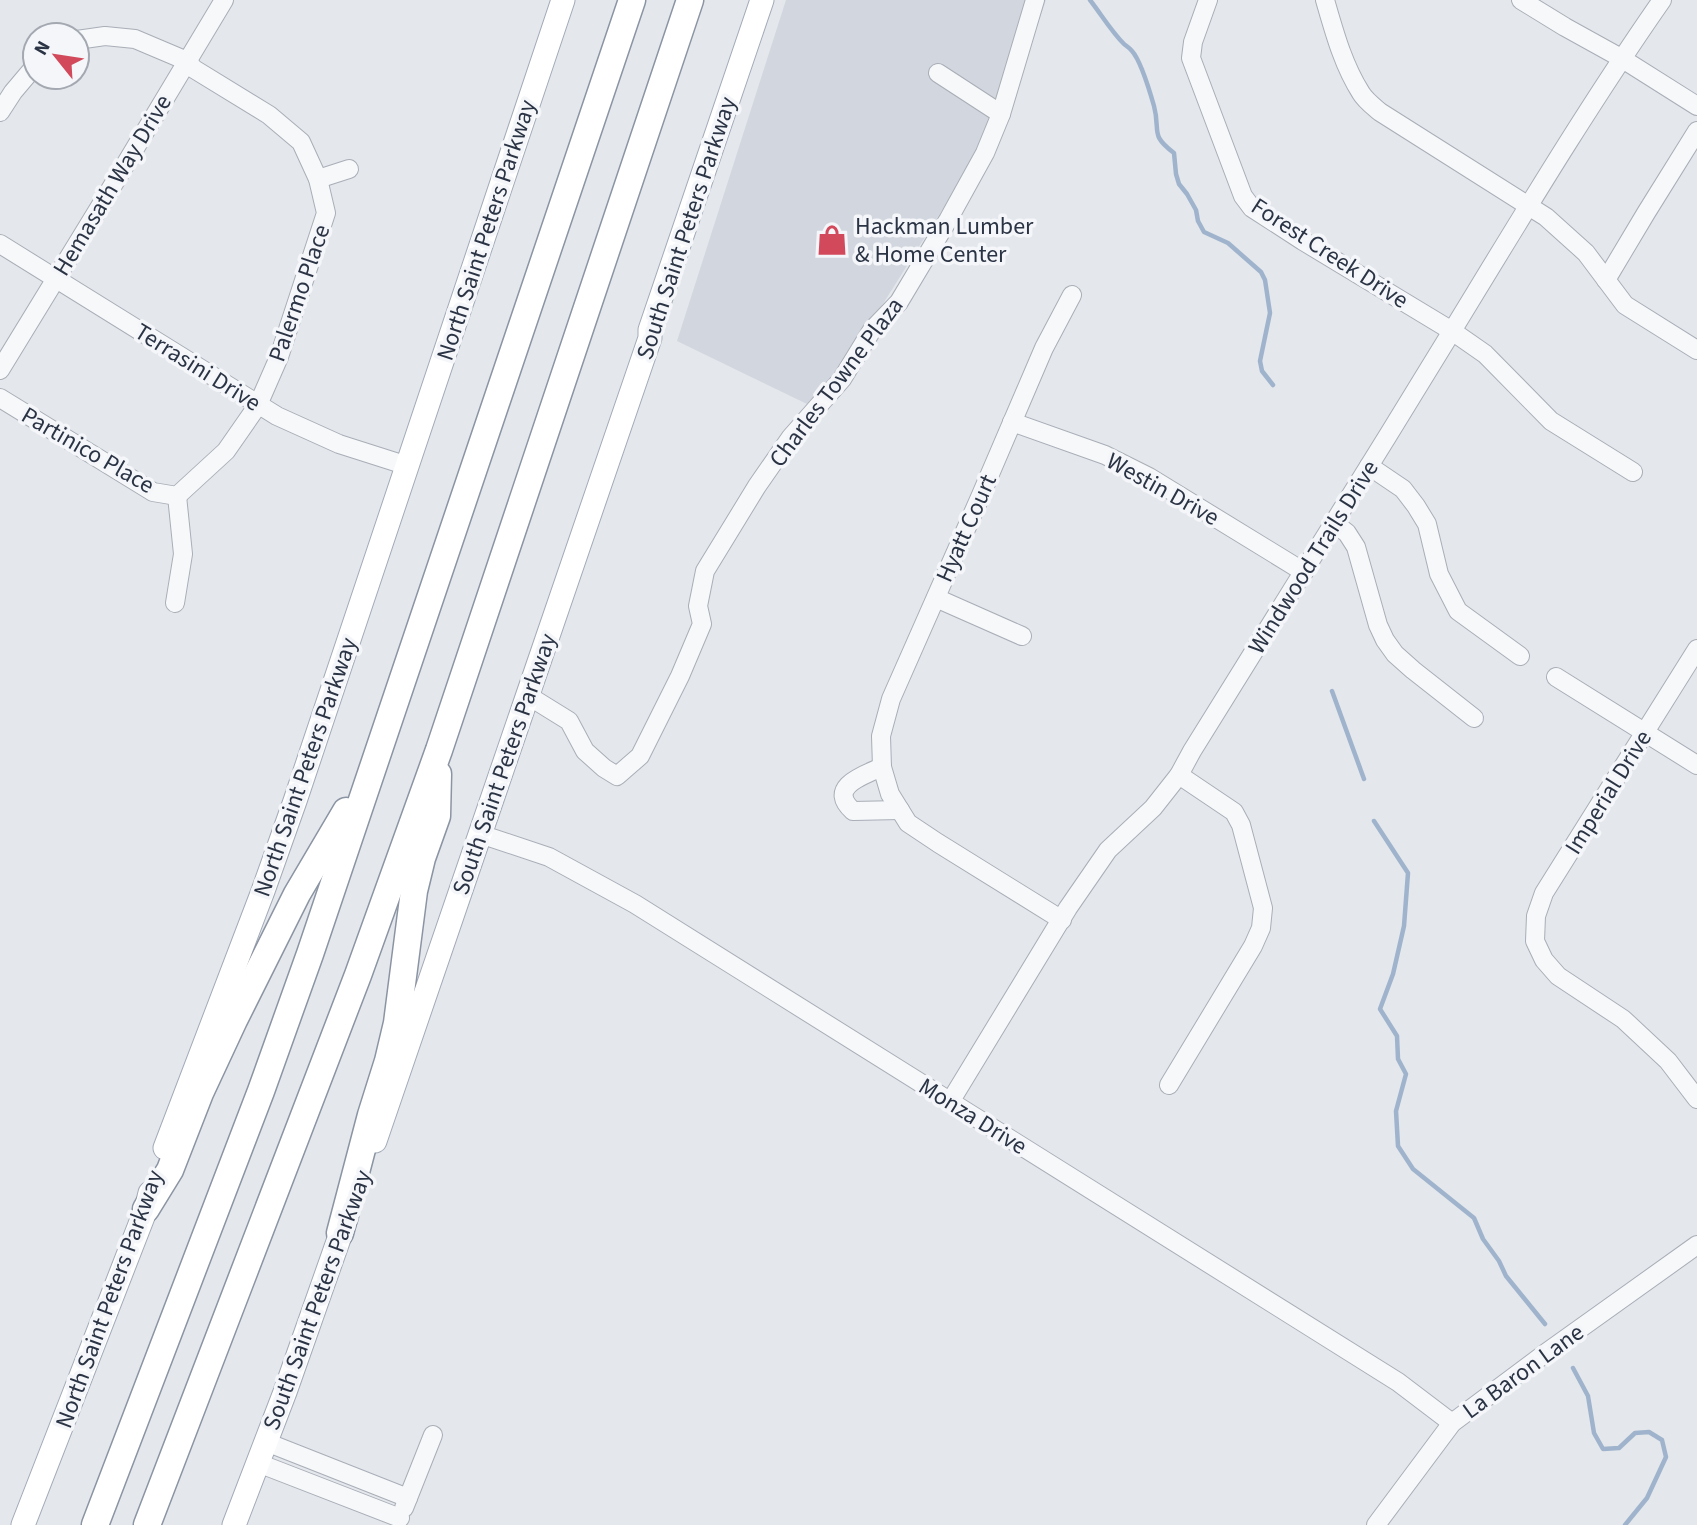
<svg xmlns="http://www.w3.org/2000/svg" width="1697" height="1525" viewBox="0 0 1697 1525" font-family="'Source Sans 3',sans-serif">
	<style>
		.built { fill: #d2d6de }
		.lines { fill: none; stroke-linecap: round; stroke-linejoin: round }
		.stream { stroke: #9fb4cc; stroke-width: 4.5 }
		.minor-casing { stroke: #a9aeb7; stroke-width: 20 }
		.major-casing { stroke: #a3abb8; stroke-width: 25 }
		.highway-casing { stroke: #8b94a3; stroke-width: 29 }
		.minor { stroke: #f7f8fa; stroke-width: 18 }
		.major { stroke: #fff; stroke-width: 23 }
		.highway { stroke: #fff; stroke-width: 26 }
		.labels { text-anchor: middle; stroke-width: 7; stroke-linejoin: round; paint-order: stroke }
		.street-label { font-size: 24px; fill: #2b3445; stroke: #f4f6f9 }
		.poi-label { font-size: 24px; fill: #2b3445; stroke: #f4f6f9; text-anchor: start }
	</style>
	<rect width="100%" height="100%" fill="#e4e7ec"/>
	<path class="built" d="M 786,0 L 1046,0 L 1012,99 L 840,372 L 807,404 L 677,341 Z"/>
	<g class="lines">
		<g class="stream">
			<path d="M 1090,0 C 1101,14 1111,31 1124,44 C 1126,46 1130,48 1132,51 C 1141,61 1150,92 1154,106 C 1161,132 1149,134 1174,153 L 1176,174 L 1179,184 L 1187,194 L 1196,210 L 1198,221 L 1204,232 L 1228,243 L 1261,272 L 1265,280 L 1270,313 L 1260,361 L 1262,371 L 1273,385"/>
			<path d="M 1332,691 L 1364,779"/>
			<path d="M 1374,821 L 1408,873 L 1404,926 L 1393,974 L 1380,1009 L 1397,1036 L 1398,1059 L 1406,1074 L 1396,1111 L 1398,1146 L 1413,1169 L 1474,1218 L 1483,1239 L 1499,1261 L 1506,1276 L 1545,1324"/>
			<path d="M 1573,1368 L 1588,1396 L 1594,1433 L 1603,1449 L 1619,1448 L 1635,1433 L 1649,1432 L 1662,1440 L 1666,1457 L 1647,1498 L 1625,1525"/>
		</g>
		<defs>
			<g id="minor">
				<path d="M 1208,0 L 1193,42 L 1191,58 L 1243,196 L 1252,208 L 1303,241 L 1452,331 L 1485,354 L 1551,421 L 1633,472"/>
				<path d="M 1325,0 C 1334,31 1343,65 1361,93 C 1365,100 1373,106 1380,112 L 1546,217 L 1586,253 L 1625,305 L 1697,350"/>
				<path d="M 1521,0 L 1565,27 L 1621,58 L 1697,106"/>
				<path d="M 0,112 L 13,92 L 35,66"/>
				<path d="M 1001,114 L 1035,0"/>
				<path d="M 318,179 L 349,169"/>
				<path d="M 0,244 L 277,416 L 339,444 L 408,466"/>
				<path d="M 1606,280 L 1646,213 L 1697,131"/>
				<path d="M 0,370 L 104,200 L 224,0"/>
				<path d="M 0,398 L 153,492 L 177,496 L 226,451 L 258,405 L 279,357 L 326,213 L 318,179 L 301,142 L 269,115 L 194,69 L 187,61 L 135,39 L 105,36 L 77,40"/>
				<path d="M 1012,422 L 1105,455 L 1149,477 L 1304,572"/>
				<path d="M 1369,466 L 1403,489 L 1416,506 L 1427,524 L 1439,574 L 1458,611 L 1520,656"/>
				<path d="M 1334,523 L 1347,533 L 1356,547 L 1378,625 L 1385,640 L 1395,654 L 1413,670 L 1474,718"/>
				<path d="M 936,598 L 1022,636"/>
				<path d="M 175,603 L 183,554 L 177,496"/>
				<path d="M 1697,649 L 1544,893 L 1536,916 L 1535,941 L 1544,960 L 1558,976 L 1623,1019 L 1668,1061 L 1697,1099"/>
				<path d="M 1556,677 L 1697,765"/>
				<path d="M 527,695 L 569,721 L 585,751 L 604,768 L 617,776 L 640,756 L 680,676 L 702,624 L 698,606 L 705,571 L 757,486 L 791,437 L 842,379 L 872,330 L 899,302 L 948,220 L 985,153 L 1001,114 L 938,73"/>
				<path d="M 882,767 C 864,775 826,787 853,811 L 900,810"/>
				<path d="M 480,834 L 549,857 L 635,904 L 1398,1382 L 1452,1423"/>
				<path d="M 1062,920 L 938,843 L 908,823 L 890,794 L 882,767 L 881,736 L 891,699 L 981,495 L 1044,348 L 1072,295"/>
				<path d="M 1169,1085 L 1253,946 L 1261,928 L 1263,908 L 1241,825 L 1234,812 L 1179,775"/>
				<path d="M 950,1102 L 1068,908 L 1108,850 L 1153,808 L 1179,775 L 1192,751 C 1278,614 1364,475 1449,336 C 1518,223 1586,109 1662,0"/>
				<path d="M 266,1442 L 408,1498"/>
				<path d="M 258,1463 L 400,1518"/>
				<path d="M 404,1508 L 433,1435"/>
				<path d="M 1376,1525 L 1452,1423 L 1543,1355 L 1697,1245"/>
			</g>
			<g id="major">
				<path d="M 375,1141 L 650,338 L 650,330 L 762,0"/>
				<path d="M 165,1148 L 263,891 L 295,801 L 563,0"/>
				<path d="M 23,1525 L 146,1209 L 150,1193"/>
				<path d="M 234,1525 L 285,1392 L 347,1216"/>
			</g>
			<g id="highway">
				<path d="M 146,1209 L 170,1170 L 200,1093 L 234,1020 L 297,894 L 346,811"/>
				<path d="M 340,1233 L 371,1115 L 388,1061 L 397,1023 L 414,891 L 422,858 L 437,816 L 438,774"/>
				<path d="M 95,1525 L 261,1091 L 310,954 L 632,0"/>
				<path d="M 147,1525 L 358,975 L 439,750 L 690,0"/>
			</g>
		</defs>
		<use href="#minor" class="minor-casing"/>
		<use href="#major" class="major-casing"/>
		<use href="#highway" class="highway-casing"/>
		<use href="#minor" class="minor"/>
		<use href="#major" class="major"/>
		<use href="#highway" class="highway"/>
	</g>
	<defs>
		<symbol id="shop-bare" viewBox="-9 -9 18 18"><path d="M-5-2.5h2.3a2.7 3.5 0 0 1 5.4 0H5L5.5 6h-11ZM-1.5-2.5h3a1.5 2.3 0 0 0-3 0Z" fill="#d1495b" stroke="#f4f6f9" stroke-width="2.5" paint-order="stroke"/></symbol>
	</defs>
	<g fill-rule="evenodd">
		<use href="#shop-bare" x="810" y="218" width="44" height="44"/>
	</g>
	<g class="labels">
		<g class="street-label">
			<text transform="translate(112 185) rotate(-59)" y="8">Hemasath Way Drive</text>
			<text transform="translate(686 228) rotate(-72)" y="8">South Saint Peters Parkway</text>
			<text transform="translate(486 230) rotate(-72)" y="8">North Saint Peters Parkway</text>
			<text transform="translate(1330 253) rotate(33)" y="8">Forest Creek Drive</text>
			<text transform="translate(299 293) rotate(-71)" y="8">Palermo Place</text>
			<text transform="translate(198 367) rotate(32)" y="8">Terrasini Drive</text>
			<text transform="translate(836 382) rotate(-53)" y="8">Charles Towne Plaza</text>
			<text transform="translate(88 450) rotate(30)" y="8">Partinico Place</text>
			<text transform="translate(1163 489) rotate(29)" y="8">Westin Drive</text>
			<text transform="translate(966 528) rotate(-66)" y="8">Hyatt Court</text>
			<text transform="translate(1313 557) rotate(-58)" y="8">Windwood Trails Drive</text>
			<text transform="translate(504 764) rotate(-71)" y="8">South Saint Peters Parkway</text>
			<text transform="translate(305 767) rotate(-71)" y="8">North Saint Peters Parkway</text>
			<text transform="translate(1608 792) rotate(-58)" y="8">Imperial Drive</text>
			<text transform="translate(973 1116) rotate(32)" y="8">Monza Drive</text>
			<text transform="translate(109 1299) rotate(-70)" y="8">North Saint Peters Parkway</text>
			<text transform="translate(317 1300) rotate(-70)" y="8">South Saint Peters Parkway</text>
			<text transform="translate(1523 1371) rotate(-36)" y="8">La Baron Lane</text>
		</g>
		<g class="poi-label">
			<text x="855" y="234">Hackman Lumber<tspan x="855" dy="28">&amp; Home Center</tspan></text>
		</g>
	</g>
	<g transform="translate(56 56) rotate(300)"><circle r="33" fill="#f4f6f9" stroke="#a4a8b1" stroke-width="2"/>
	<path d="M0-5L12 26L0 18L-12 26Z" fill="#d1495b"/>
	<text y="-10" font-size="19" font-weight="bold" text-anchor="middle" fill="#2b3445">N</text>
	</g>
</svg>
